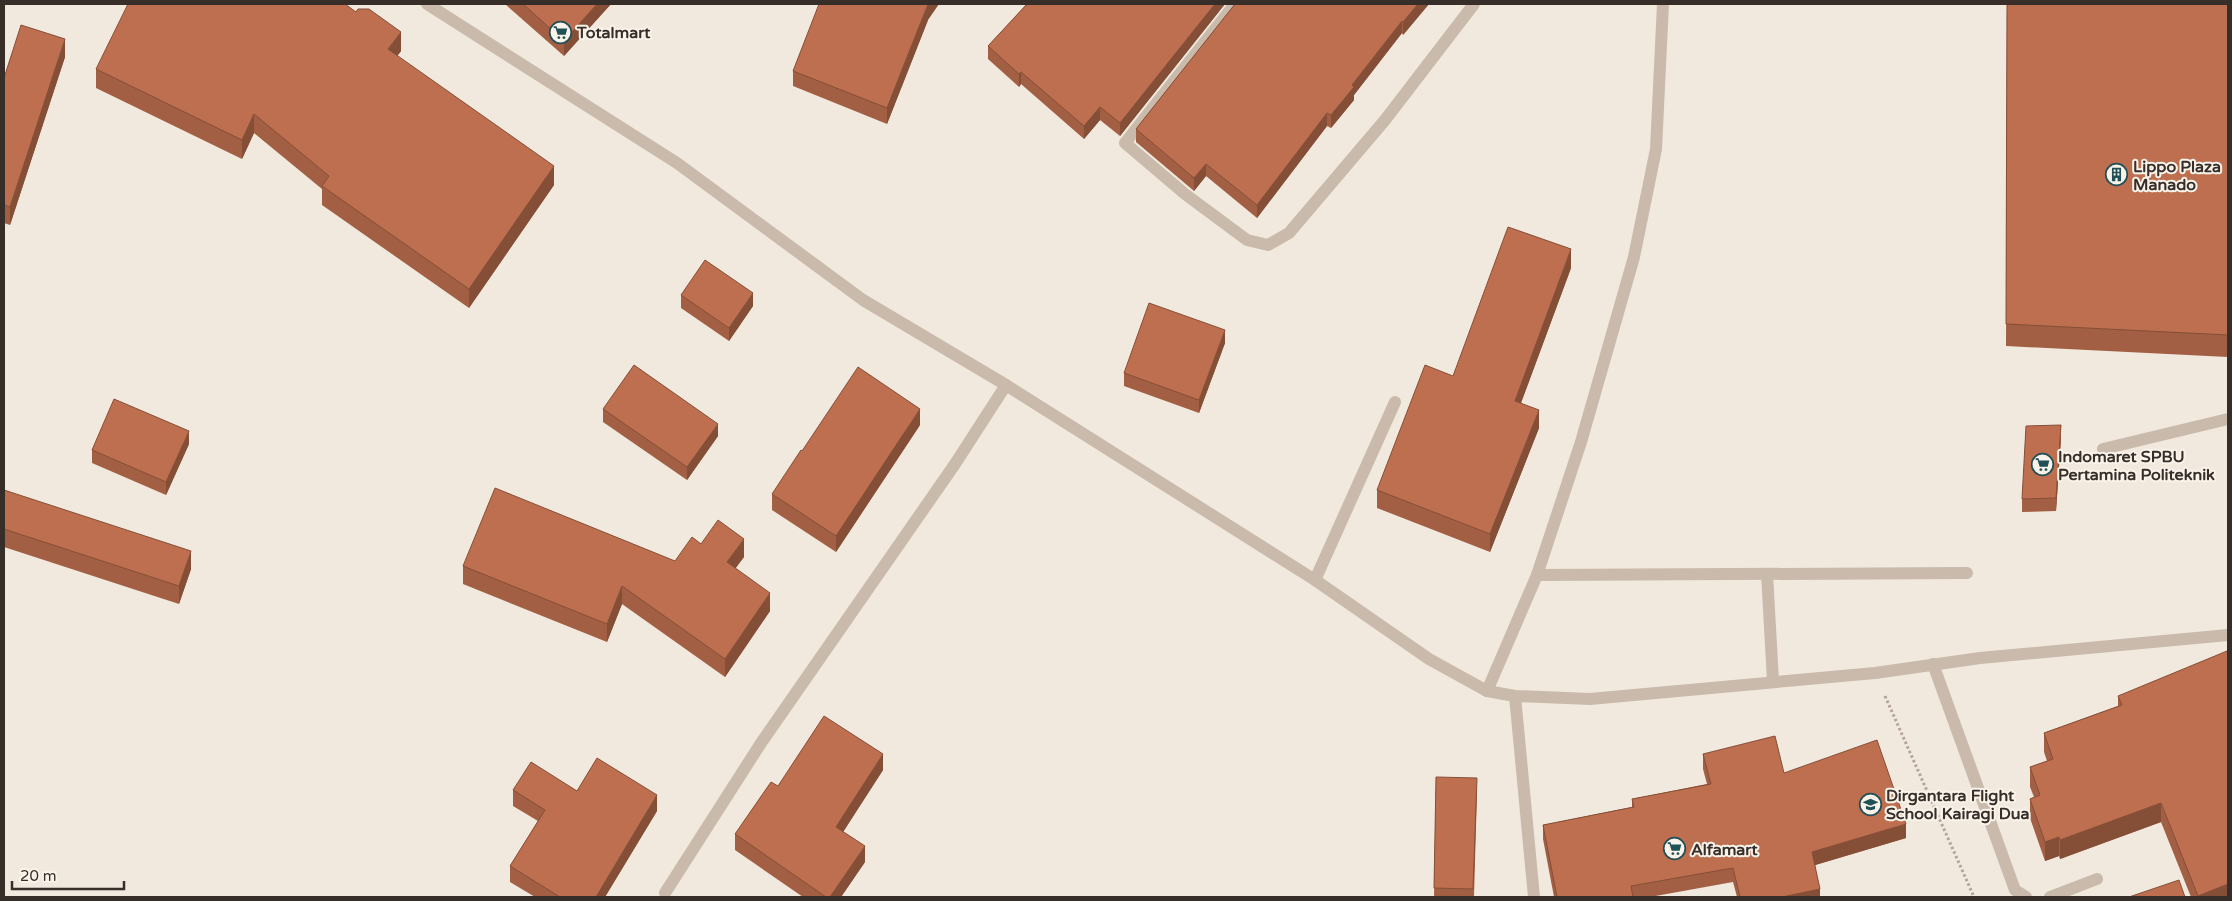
<svg xmlns="http://www.w3.org/2000/svg" width="2232" height="901" viewBox="0 0 2232 901" font-family="'Varela Round',sans-serif">
	<style>
		.lines { fill: none; stroke-linecap: round; stroke-linejoin: round }
		.path { stroke: #b4a495; stroke-width: 3; stroke-dasharray: 2.5 2.5; stroke-linecap: butt }
		.lane { stroke: #c9baab; stroke-width: 12 }
		.street { stroke: #c9baab; stroke-width: 12 }
		.wall { fill: #a35f44 }
		.shaded-wall { fill: #854e37 }
		.building { fill: #be6f4f; stroke: #854e37 }
		.labels { text-anchor: middle; stroke-width: 4; stroke-linejoin: round; paint-order: stroke }
		.poi-label { font-size: 16px; font-weight: bold; fill: #372e2a; stroke: #f9f3ea; text-anchor: start }
	</style>
	<rect width="100%" height="100%" fill="#f1e9de"/>
	<g class="lines">
		<path class="path" d="M 1885,696 L 1974,897"/>
		<g class="lane">
			<path d="M 2103,449 L 2228,419"/>
			<path d="M 1767,574 L 1773,681"/>
			<path d="M 1537,575 L 1967,573"/>
			<path d="M 1933,664 L 2015,890 L 2026,897"/>
			<path d="M 1487,691 L 1537,575 L 1581,442 L 1634,257 L 1656,149 L 1663,4"/>
			<path d="M 1515,696 L 1534,897"/>
			<path d="M 2050,897 L 2097,879"/>
		</g>
		<g class="street">
			<path d="M 427,4 L 677,163 L 863,300 L 1006,385 L 1315,580 L 1429,659 L 1487,691 L 1515,696 L 1590,699 L 1875,673 L 1980,658 L 2228,635"/>
			<path d="M 1235,4 L 1125,143 L 1185,194 L 1247,240 L 1268,245 L 1289,233 L 1385,120 L 1474,4"/>
			<path d="M 1315,580 L 1395,402"/>
			<path d="M 665,893 L 761,743 L 955,464 L 1006,385"/>
		</g>
	</g>
	<g class="wall">
		<path d="M 505,4 L 611,4 L 564,56 Z"/>
		<path d="M 1027,4 L 1225,4 L 1120,136 L 1100,120 L 1084,139 L 1021,84 L 1019,87 L 988,59 L 988,46 Z"/>
		<path d="M 1235,4 L 1429,4 L 1403,35 L 1402,33 L 1354,95 L 1354,100 L 1331,128 L 1327,126 L 1257,218 L 1206,176 L 1194,191 L 1136,142 L 1136,129 Z"/>
		<path d="M 2007,4 L 2228,4 L 2228,357 L 2006,346 Z"/>
		<path d="M 928,20 L 887,124 L 793,86 L 793,71 Z"/>
		<path d="M 401,51 L 397,56 L 554,185 L 469,308 L 322,205 L 322,189 L 254,133 L 242,159 L 96,88 L 96,69 Z"/>
		<path d="M 65,57 L 10,225 L 4,223 L 4,78 Z"/>
		<path d="M 1571,268 L 1521,403 L 1539,428 L 1490,552 L 1377,508 L 1377,490 L 1453,376 Z"/>
		<path d="M 681,295 L 753,306 L 729,341 L 681,308 Z"/>
		<path d="M 1225,343 L 1199,413 L 1124,386 L 1124,373 Z"/>
		<path d="M 603,409 L 718,436 L 687,480 L 603,422 Z"/>
		<path d="M 920,425 L 836,552 L 772,510 L 772,494 Z"/>
		<path d="M 2061,438 L 2056,511 L 2022,512 L 2022,499 Z"/>
		<path d="M 189,444 L 166,495 L 92,463 L 92,450 Z"/>
		<path d="M 4,490 L 191,569 L 179,604 L 4,547 Z"/>
		<path d="M 701,544 L 744,557 L 735,568 L 770,611 L 725,677 L 622,604 L 607,642 L 463,584 L 463,566 L 675,561 Z"/>
		<path d="M 2118,696 L 2228,897 L 2191,897 L 2161,822 L 2060,859 L 2059,856 L 2045,861 L 2030,818 L 2030,799 L 2034,797 L 2030,787 L 2030,767 L 2047,761 L 2044,752 L 2044,733 L 2118,706 Z"/>
		<path d="M 1703,754 L 1784,773 L 1906,838 L 1815,865 L 1820,897 L 1737,897 L 1733,882 L 1650,897 L 1554,897 L 1543,839 L 1543,825 L 1632,807 L 1632,799 L 1707,784 L 1703,769 Z"/>
		<path d="M 883,770 L 843,832 L 865,862 L 841,897 L 803,897 L 735,850 L 735,834 L 778,786 Z"/>
		<path d="M 1436,777 L 1477,791 L 1474,897 L 1434,897 Z"/>
		<path d="M 513,790 L 577,791 L 657,811 L 605,897 L 535,897 L 510,882 L 510,866 L 538,821 L 513,806 Z"/>
	</g>
	<g class="shaded-wall">
		<path d="M 597,4 L 611,4 L 564,56 L 564,41 Z"/>
		<path d="M 928,4 L 939,4 L 928,20 L 887,124 L 887,108 Z"/>
		<path d="M 1215,4 L 1225,4 L 1120,136 L 1120,123 Z"/>
		<path d="M 1418,4 L 1429,4 L 1403,35 L 1403,22 Z"/>
		<path d="M 1402,21 L 1402,33 L 1354,95 L 1354,100 L 1331,128 L 1331,115 L 1352,85 Z"/>
		<path d="M 401,32 L 401,51 L 388,68 L 388,49 Z"/>
		<path d="M 65,39 L 65,57 L 10,225 L 10,207 Z"/>
		<path d="M 1021,72 L 1021,84 L 1019,87 L 1019,74 Z"/>
		<path d="M 1100,107 L 1100,120 L 1084,139 L 1084,126 Z"/>
		<path d="M 1327,113 L 1327,126 L 1257,218 L 1257,205 Z"/>
		<path d="M 254,114 L 254,133 L 242,159 L 242,140 Z"/>
		<path d="M 1206,164 L 1206,176 L 1194,191 L 1194,178 Z"/>
		<path d="M 554,166 L 554,185 L 469,308 L 469,289 Z"/>
		<path d="M 1571,249 L 1571,268 L 1515,419 L 1515,401 Z"/>
		<path d="M 753,293 L 753,306 L 729,341 L 729,328 Z"/>
		<path d="M 1225,330 L 1225,343 L 1199,413 L 1199,400 Z"/>
		<path d="M 920,409 L 920,425 L 836,552 L 836,536 Z"/>
		<path d="M 1539,410 L 1539,428 L 1490,552 L 1490,534 Z"/>
		<path d="M 718,424 L 718,436 L 687,480 L 687,467 Z"/>
		<path d="M 2061,425 L 2061,438 L 2056,511 L 2056,498 Z"/>
		<path d="M 189,431 L 189,444 L 166,495 L 166,482 Z"/>
		<path d="M 744,539 L 744,557 L 727,580 L 727,562 Z"/>
		<path d="M 191,551 L 191,569 L 179,604 L 179,586 Z"/>
		<path d="M 622,586 L 622,604 L 607,642 L 607,624 Z"/>
		<path d="M 770,593 L 770,611 L 725,677 L 725,659 Z"/>
		<path d="M 883,754 L 883,770 L 836,843 L 836,827 Z"/>
		<path d="M 657,795 L 657,811 L 605,897 L 596,897 Z"/>
		<path d="M 2161,803 L 2161,822 L 2060,859 L 2060,840 Z"/>
		<path d="M 1906,824 L 1906,838 L 1812,866 L 1812,852 Z"/>
		<path d="M 2059,837 L 2059,856 L 2045,861 L 2045,842 Z"/>
		<path d="M 865,846 L 865,862 L 841,897 L 830,897 Z"/>
		<path d="M 2228,884 L 2228,897 L 2198,897 L 2198,896 Z"/>
		<path d="M 1820,889 L 1820,897 L 1782,897 Z"/>
	</g>
	<g class="building">
		<path d="M 128,4 L 345,4 L 356,12 L 358,9 L 369,9 L 401,32 L 388,49 L 554,166 L 469,289 L 322,186 L 329,176 L 254,114 L 242,140 L 96,69 Z"/>
		<path d="M 523,4 L 597,4 L 564,41 Z"/>
		<path d="M 819,4 L 928,4 L 887,108 L 793,71 Z"/>
		<path d="M 1027,4 L 1215,4 L 1120,123 L 1100,107 L 1084,126 L 1021,72 L 1019,74 L 988,46 Z"/>
		<path d="M 1235,4 L 1418,4 L 1403,22 L 1402,21 L 1352,85 L 1354,87 L 1331,115 L 1327,113 L 1257,205 L 1206,164 L 1194,178 L 1136,129 Z"/>
		<path d="M 2007,4 L 2228,4 L 2228,335 L 2006,324 Z"/>
		<path d="M 21,25 L 65,39 L 10,207 L 4,205 L 4,78 Z"/>
		<path d="M 1508,227 L 1571,249 L 1515,401 L 1539,410 L 1490,534 L 1377,490 L 1425,365 L 1453,376 Z"/>
		<path d="M 705,260 L 753,293 L 729,328 L 681,295 Z"/>
		<path d="M 1149,303 L 1225,330 L 1199,400 L 1124,373 Z"/>
		<path d="M 634,365 L 718,424 L 687,467 L 603,409 Z"/>
		<path d="M 858,367 L 920,409 L 836,536 L 772,494 L 801,450 L 802,451 Z"/>
		<path d="M 114,399 L 189,431 L 166,482 L 92,450 Z"/>
		<path d="M 2061,425 L 2056,498 L 2022,499 L 2026,426 Z"/>
		<path d="M 495,488 L 675,561 L 692,537 L 701,544 L 718,520 L 744,539 L 727,562 L 770,593 L 725,659 L 622,586 L 607,624 L 463,566 Z"/>
		<path d="M 4,490 L 191,551 L 179,586 L 4,529 Z"/>
		<path d="M 2227,651 L 2228,655 L 2228,884 L 2198,896 L 2161,803 L 2060,840 L 2059,837 L 2045,842 L 2030,799 L 2040,795 L 2030,767 L 2053,759 L 2044,733 L 2122,705 L 2118,696 Z"/>
		<path d="M 824,716 L 883,754 L 836,827 L 865,846 L 830,897 L 826,897 L 735,834 L 771,782 L 778,786 Z"/>
		<path d="M 1775,736 L 1784,773 L 1877,740 L 1906,824 L 1812,852 L 1820,889 L 1782,897 L 1740,897 L 1733,868 L 1631,886 L 1633,897 L 1557,897 L 1543,825 L 1634,807 L 1632,799 L 1711,784 L 1703,754 Z"/>
		<path d="M 597,758 L 657,795 L 596,897 L 560,897 L 510,866 L 545,810 L 513,790 L 531,762 L 577,791 Z"/>
		<path d="M 1436,777 L 1477,778 L 1473,889 L 1434,888 Z"/>
		<path d="M 2179,880 L 2185,897 L 2129,897 Z"/>
	</g>
	<defs>
		<symbol id="supermarket-ring" viewBox="-11 -11 22 22"><circle r="9.5" fill="#f9f3ea" stroke="#215056" stroke-width="1.5"/><path d="M-6-5.5h2.5l.6 2H6L4.5 2H-2.5L-4.4-4H-6ZM-1.5 3.2a1.3 1.3 0 1 0 .1 0ZM3 3.2a1.3 1.3 0 1 0 .1 0Z" fill="#215056"/></symbol>
		<symbol id="building-ring" viewBox="-11 -11 22 22"><circle r="9.5" fill="#f9f3ea" stroke="#215056" stroke-width="1.5"/><path d="M-4-6H4V6H1V3H-1V6H-4ZM-2.5-4.3h1.7v1.8h-1.7ZM.8-4.3h1.7v1.8H.8ZM-2.5-1h1.7V.8h-1.7ZM.8-1h1.7V.8H.8Z" fill="#215056"/></symbol>
		<symbol id="school-ring" viewBox="-11 -11 22 22"><circle r="9.5" fill="#f9f3ea" stroke="#215056" stroke-width="1.5"/><path d="M0-5L7-2L0 1L-7-2ZM-4 1L0 2.5L4 1V4Q0 6-4 4Z" fill="#215056"/></symbol>
	</defs>
	<g fill-rule="evenodd">
		<use href="#supermarket-ring" x="548" y="20" width="25" height="25"/>
		<use href="#building-ring" x="2104" y="162" width="25" height="25"/>
		<use href="#supermarket-ring" x="2030" y="452" width="25" height="25"/>
		<use href="#school-ring" x="1858" y="792" width="25" height="25"/>
		<use href="#supermarket-ring" x="1662" y="836" width="25" height="25"/>
	</g>
	<g class="labels">
		<g class="poi-label">
			<text x="577" y="38">Totalmart</text>
			<text x="2133" y="172">Lippo Plaza<tspan x="2133" dy="18">Manado</tspan></text>
			<text x="2058" y="462">Indomaret SPBU<tspan x="2058" dy="18">Pertamina Politeknik</tspan></text>
			<text x="1886" y="801">Dirgantara Flight<tspan x="1886" dy="18">School Kairagi Dua</tspan></text>
			<text x="1691" y="855">Alfamart</text>
		</g>
	</g>
	<rect width="2232" height="901" fill="none" stroke="#372e2a" stroke-width="10"/>
	<path d="M12 881v8h112v-8" fill="none" stroke="#372e2a" stroke-width="2.5"/>
	<text x="20" y="881" font-size="15" fill="#372e2a" stroke="#f9f3ea" stroke-width="4" paint-order="stroke">20 m</text>
</svg>
